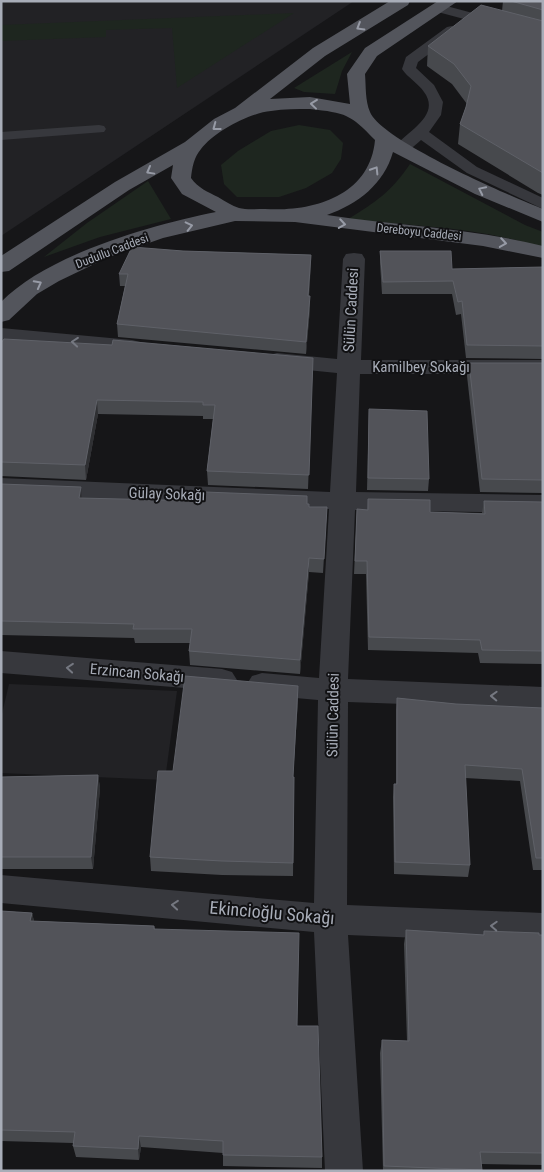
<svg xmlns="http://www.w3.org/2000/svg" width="544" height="1172" viewBox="0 0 544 1172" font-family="'Roboto Condensed',sans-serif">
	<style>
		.built { fill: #222225 }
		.green { fill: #1e261f }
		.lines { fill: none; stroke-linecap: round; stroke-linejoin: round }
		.service { fill: #37383d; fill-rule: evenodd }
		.minor { fill: #37383d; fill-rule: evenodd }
		.primary { fill: #53555c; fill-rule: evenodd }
		.wall { fill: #47494d }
		.shaded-wall { fill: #2f3033 }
		.building { fill: #525359; stroke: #5f6168 }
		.oneway { stroke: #979ba6 }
		.oneway2 { stroke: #757881 }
		.labels { text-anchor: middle; stroke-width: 4; stroke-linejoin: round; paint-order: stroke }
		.far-street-label { font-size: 12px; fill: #a8adb8; stroke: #111113 }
		.street-label { font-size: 15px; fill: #a8adb8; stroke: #111113 }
		.near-street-label { font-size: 18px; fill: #a8adb8; stroke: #111113 }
	</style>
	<rect width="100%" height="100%" fill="#161618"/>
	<g class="built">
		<path d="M 1,1 L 354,1 L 1,236 Z"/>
		<path d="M 9,684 L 177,691 L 165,780 L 1,773 L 1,718 Z"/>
	</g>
	<g class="green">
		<path d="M 294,13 L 177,88 L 172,28 L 106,30 L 106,37 L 1,41 L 1,25 Z"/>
		<path d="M 352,52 L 342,71 L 335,94 L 304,92 L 294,88 Z"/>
		<path d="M 299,125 L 330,130 L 343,143 L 341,159 L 332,173 L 306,188 L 279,197 L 237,197 L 224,184 L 221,165 L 238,151 L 271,131 Z"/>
		<path d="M 410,164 L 525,225 L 543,232 L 543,248 C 481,227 412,226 348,219 C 376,202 391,192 410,164 Z"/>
		<path d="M 148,181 L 171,219 L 100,237 L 44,257 L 87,223 Z"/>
	</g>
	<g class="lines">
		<g class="service">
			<path d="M 439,4 L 543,32 L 543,40 L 434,11 L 432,8 Z"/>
			<path d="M 452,26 L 459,30 L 457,33 L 418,62 L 416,68 L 434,85 L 443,102 L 441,115 L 429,132 L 477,167 L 543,198 L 543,209 L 467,173 L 421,140 C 413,147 407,154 397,151 L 394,148 C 405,132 442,116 424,92 C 418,83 408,78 402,69 L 406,57 L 447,27 Z"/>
			<path d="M 99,125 L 104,126 L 106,129 L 104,132 L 1,140 L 1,132 Z"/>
		</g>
		<g class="minor">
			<path d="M 354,253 L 362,254 L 365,259 L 361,360 L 543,360 L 543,374 L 360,374 L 356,492 L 543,495 L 543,513 L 355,510 L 348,679 L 543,687 L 543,709 L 348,702 L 347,905 L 543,913 L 543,943 L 348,935 L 363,1171 L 325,1171 L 314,932 L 1,903 L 1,875 L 314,903 L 318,700 L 262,695 L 252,692 L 247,684 L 252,676 L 262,673 L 319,678 L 329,509 L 1,496 L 1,478 L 330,492 L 337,373 L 277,367 L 269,365 L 265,360 L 269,355 L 277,353 L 337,359 L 343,259 L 346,254 Z"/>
			<path d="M 1,328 L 132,340 L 140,342 L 144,347 L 140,352 L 132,354 L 1,342 Z"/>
			<path d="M 1,651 L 222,669 L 232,672 L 237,680 L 232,688 L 222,691 L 1,673 Z"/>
		</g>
		<path class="primary" d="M 390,1 L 410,1 L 408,5 L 325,56 L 270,99 L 310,97 L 350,104 L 347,74 L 365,48 L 438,1 L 458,1 L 377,56 L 365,74 C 366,86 365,101 370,112 C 382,141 510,196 543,209 L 543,222 L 475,194 L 393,152 C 384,184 358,204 327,215 C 399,226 471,228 543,246 L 543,258 L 483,246 L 295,222 L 235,221 L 163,238 L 109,257 L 59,281 L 37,294 L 9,320 L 1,322 L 1,302 C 48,254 152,225 216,212 L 182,194 L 171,178 L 173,165 L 129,190 L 9,271 L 1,272 L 1,256 L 115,182 L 185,142 L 214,119 L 235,108 L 313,48 ZM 310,109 C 346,113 350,114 375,140 C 370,196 313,212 265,209 C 257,209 246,210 239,208 C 232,206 225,201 218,197 C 208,192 198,188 191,178 C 192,168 194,157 201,149 C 214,132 249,113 271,111 C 284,109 297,109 310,109 Z"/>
	</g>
	<g class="wall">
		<path d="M 503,1 L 543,1 L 543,195 L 538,193 L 458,144 L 460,124 L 467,104 L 452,84 L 427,66 L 428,46 L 502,11 Z"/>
		<path d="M 183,251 L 311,255 L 309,296 L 310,308 L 306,354 L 118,337 L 117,324 L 125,286 L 120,286 L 119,274 Z"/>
		<path d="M 380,251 L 452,269 L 543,267 L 543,359 L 466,358 L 461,314 L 456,315 L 452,294 L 382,294 L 380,263 Z"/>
		<path d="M 1,343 L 313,358 L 308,489 L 208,485 L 207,471 L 213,419 L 203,419 L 203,416 L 98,414 L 86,480 L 1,476 Z"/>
		<path d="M 469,363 L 543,363 L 543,493 L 480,492 L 467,376 Z"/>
		<path d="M 369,409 L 429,479 L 428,491 L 367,490 Z"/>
		<path d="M 1,484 L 82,498 L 307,504 L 309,507 L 327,507 L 323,573 L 309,572 L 300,674 L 190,665 L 189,651 L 190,643 L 135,643 L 134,638 L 1,635 Z"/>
		<path d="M 368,499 L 430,512 L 482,513 L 484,501 L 543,502 L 543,664 L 480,663 L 478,653 L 368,650 L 366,574 L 354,574 L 357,509 L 367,510 Z"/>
		<path d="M 397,698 L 456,704 L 543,708 L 543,870 L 533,870 L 520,781 L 465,778 L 470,865 L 468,877 L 394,874 L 393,797 L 394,784 L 396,784 L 396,710 Z"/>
		<path d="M 298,700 L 293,777 L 294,777 L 293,876 L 222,875 L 151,871 L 150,857 L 173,771 Z"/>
		<path d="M 98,775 L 100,788 L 93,869 L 1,869 L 1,777 Z"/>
		<path d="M 1,911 L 32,913 L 34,921 L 154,926 L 155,929 L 297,1026 L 322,1157 L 322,1168 L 223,1166 L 223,1153 L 141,1147 L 139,1160 L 76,1157 L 73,1146 L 73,1143 L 1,1141 Z"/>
		<path d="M 406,930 L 483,935 L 484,931 L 543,935 L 543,1165 L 481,1164 L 481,1171 L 383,1171 L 380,1053 L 382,1040 L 407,1041 L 404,944 Z"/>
	</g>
	<g class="shaded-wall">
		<path d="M 311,255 L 311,267 L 308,308 L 308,296 Z"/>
		<path d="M 310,296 L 310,308 L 306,354 L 306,342 Z"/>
		<path d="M 97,400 L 98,414 L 86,480 L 85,465 Z"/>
		<path d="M 81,487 L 82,501 L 79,498 Z"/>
		<path d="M 309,558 L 309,572 L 300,674 L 300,660 Z"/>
		<path d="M 298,686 L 298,700 L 292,792 L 293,777 Z"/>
		<path d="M 98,775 L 100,788 L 93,869 L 91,857 Z"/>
		<path d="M 32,913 L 35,926 L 30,921 Z"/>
		<path d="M 139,1136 L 141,1147 L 139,1160 L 138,1149 Z"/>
	</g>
	<g class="building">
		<path d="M 511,1 L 543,1 L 543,10 Z"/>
		<path d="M 481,5 L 543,21 L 543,173 L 460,124 L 466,107 L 471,86 L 454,64 L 428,46 Z"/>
		<path d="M 132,247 L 183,251 L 311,255 L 308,296 L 310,296 L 306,342 L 117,324 L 128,274 L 119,274 Z"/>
		<path d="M 380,251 L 451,251 L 452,269 L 543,267 L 543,346 L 467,345 L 462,301 L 458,302 L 453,281 L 383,282 Z"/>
		<path d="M 4,339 L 112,345 L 113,340 L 313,358 L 309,475 L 207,471 L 215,405 L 203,405 L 203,402 L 97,400 L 85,465 L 1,462 L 1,343 Z"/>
		<path d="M 469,363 L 543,363 L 543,480 L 482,479 Z"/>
		<path d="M 369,409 L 427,411 L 429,479 L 368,478 Z"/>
		<path d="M 1,484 L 81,487 L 79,498 L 204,501 L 205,492 L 307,496 L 307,504 L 309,504 L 309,507 L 327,507 L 324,559 L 309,558 L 300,660 L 189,651 L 192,629 L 133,629 L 134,624 L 1,621 Z"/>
		<path d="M 368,499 L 430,500 L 430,512 L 485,514 L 484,501 L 543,502 L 543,651 L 482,650 L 480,640 L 369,637 L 367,561 L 355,561 L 357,509 L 368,510 Z"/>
		<path d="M 185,676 L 298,686 L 293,777 L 294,777 L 293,863 L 222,861 L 150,857 L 158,771 L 173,771 Z"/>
		<path d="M 397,698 L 456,704 L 543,708 L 543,858 L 536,858 L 522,769 L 465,765 L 470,865 L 395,862 L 394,784 L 397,784 Z"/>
		<path d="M 98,775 L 91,857 L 1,857 L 1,777 Z"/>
		<path d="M 1,911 L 32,913 L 30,921 L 154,926 L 154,929 L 299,933 L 297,1026 L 318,1026 L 322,1157 L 223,1155 L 223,1141 L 139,1136 L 138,1149 L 73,1146 L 75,1132 L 1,1130 Z"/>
		<path d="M 406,930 L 484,935 L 484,931 L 539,933 L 539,935 L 543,935 L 543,1153 L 480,1152 L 482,1170 L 384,1166 L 382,1040 L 409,1041 Z"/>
	</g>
	<defs><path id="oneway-chevron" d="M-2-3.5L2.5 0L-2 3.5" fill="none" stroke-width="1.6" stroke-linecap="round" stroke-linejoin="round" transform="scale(1.25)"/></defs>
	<g class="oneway">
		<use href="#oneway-chevron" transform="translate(360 27) rotate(149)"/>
		<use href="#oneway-chevron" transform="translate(314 104) rotate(-174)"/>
		<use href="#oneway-chevron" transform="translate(216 127) rotate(143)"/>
		<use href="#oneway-chevron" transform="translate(375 170) rotate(-58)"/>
		<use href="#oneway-chevron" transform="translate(150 171) rotate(151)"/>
		<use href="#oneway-chevron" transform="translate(482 190) rotate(-154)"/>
		<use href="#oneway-chevron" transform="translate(342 224) rotate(9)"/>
		<use href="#oneway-chevron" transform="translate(189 226) rotate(-13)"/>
		<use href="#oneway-chevron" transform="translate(503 243) rotate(9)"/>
		<use href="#oneway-chevron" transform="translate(38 284) rotate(-28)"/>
	</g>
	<g class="oneway2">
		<use href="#oneway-chevron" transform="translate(75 342) rotate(-175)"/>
		<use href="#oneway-chevron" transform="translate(70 668) rotate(-175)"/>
		<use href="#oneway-chevron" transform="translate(494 696) rotate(-178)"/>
		<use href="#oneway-chevron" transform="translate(175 905) rotate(-175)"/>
		<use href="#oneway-chevron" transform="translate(494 926) rotate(-177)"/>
	</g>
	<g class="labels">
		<g class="far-street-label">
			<text transform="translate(419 232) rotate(6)" y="4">Dereboyu Caddesi</text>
			<text transform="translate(112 251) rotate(-21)" y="4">Dudullu Caddesi</text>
		</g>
		<g class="street-label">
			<text transform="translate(351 310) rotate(-87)" y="5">Sülün Caddesi</text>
			<text x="421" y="372">Kamilbey Sokağı</text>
			<text transform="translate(167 494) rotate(2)" y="5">Gülay Sokağı</text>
			<text transform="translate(137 673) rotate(5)" y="5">Erzincan Sokağı</text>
			<text transform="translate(333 715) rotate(-89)" y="5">Sülün Caddesi</text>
		</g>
		<g class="near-street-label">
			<text transform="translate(272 913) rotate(5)" y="6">Ekincioğlu Sokağı</text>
		</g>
	</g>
	<rect width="544" height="1172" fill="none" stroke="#a8adb8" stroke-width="5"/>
</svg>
